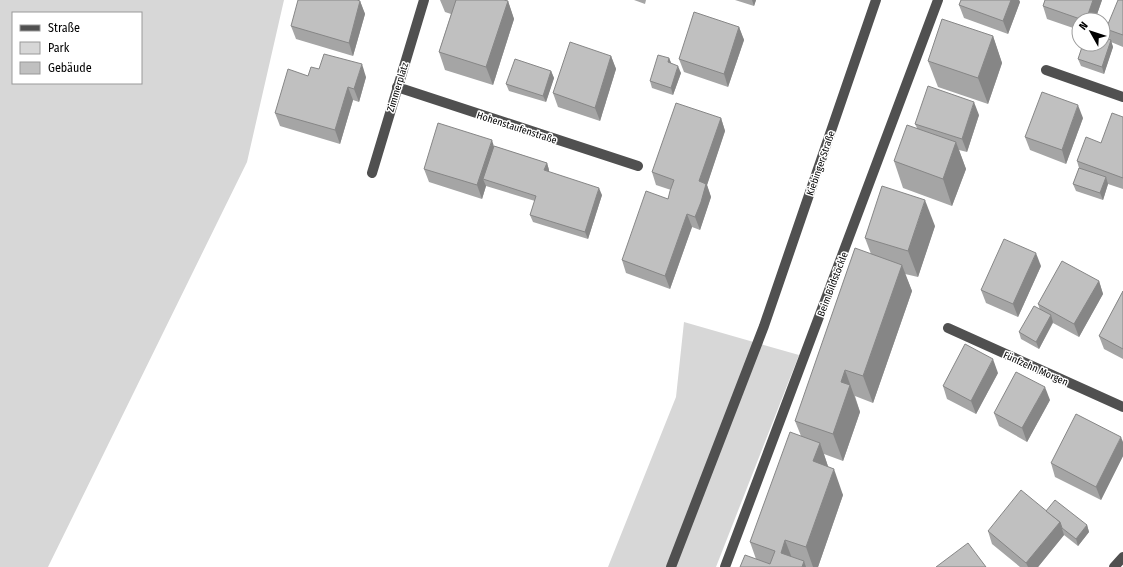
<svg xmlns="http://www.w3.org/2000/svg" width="1123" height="567" viewBox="0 0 1123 567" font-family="'Fira Sans Condensed',sans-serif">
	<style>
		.green { fill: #d7d7d7; fill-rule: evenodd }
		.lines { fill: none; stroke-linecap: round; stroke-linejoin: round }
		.minor { stroke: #505050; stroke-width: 10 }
		.wall { fill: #a5a5a5 }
		.shaded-wall { fill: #868686 }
		.building { fill: #c0c0c0; stroke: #868686 }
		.labels { text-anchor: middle; stroke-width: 3; stroke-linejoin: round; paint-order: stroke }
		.street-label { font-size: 10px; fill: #000; stroke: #fff }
	</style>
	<rect width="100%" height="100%" fill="#fff"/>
	<g class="green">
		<path d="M 0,0 L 284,0 L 247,162 L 48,567 L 0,567 ZM 13,13 L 141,13 L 141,83 L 13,83 Z"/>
		<path d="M 684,322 L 799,355 L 716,567 L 608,567 L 676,397 Z"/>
	</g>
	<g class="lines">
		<g class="minor">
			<path d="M 1046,70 L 1123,97"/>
			<path d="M 397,87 L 638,166"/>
			<path d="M 372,173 L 424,0"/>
			<path d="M 948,328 L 1123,407"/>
			<path d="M 671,567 L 764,326 L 876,0"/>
			<path d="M 725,567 L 938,0"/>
			<path d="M 1114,567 L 1123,557"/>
		</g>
	</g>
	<g class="wall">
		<path d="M 440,0 L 504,0 L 508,1 L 514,19 L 493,85 L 445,70 L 439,52 L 451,14 L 445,12 Z"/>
		<path d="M 634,0 L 646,0 L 645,4 Z"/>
		<path d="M 735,0 L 756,0 L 754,6 Z"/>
		<path d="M 961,0 L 1019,0 L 1020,2 L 1008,34 L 964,18 L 959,5 Z"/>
		<path d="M 1045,0 L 1102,0 L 1095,20 L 1079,20 L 1079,30 L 1047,19 L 1043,6 Z"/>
		<path d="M 1123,0 L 1123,47 L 1111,42 L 1113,47 L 1104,74 L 1081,66 L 1078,59 L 1110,40 L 1106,29 Z"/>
		<path d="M 360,1 L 365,14 L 353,56 L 296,39 L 291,26 Z"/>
		<path d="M 739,27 L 744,40 L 728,87 L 684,72 L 679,59 Z"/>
		<path d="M 993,36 L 1002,63 L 988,104 L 938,87 L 928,61 Z"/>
		<path d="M 611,56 L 616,69 L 600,121 L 558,107 L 553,93 Z"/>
		<path d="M 669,58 L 671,63 L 681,73 L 673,95 L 652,88 L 650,81 Z"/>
		<path d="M 319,69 L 366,77 L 359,102 L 353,100 L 340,144 L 280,126 L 275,113 L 308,76 Z"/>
		<path d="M 551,71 L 554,78 L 546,102 L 509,91 L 506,84 Z"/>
		<path d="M 979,115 L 967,152 L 959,150 L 966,169 L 952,206 L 903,188 L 894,161 L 917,128 L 915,124 Z"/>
		<path d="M 1123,117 L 1123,189 L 1108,184 L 1103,200 L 1076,191 L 1073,184 L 1079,168 L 1077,161 L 1101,143 Z"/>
		<path d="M 721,118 L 725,131 L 707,185 L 711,197 L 700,230 L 692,227 L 670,289 L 626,273 L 622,260 L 668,199 L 671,190 L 656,185 L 652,172 Z"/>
		<path d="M 1083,118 L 1066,164 L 1030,150 L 1025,137 Z"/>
		<path d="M 494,146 L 547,163 L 549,170 L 549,172 L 602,195 L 588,239 L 533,222 L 530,215 L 535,201 L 486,186 L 482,199 L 429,182 L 424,169 Z"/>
		<path d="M 935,226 L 918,277 L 905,274 L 912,291 L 873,403 L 855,396 L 860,412 L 843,461 L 824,454 L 828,467 L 843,495 L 818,567 L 740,567 L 756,559 L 750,542 L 801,436 L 795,421 L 871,254 L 865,238 Z"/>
		<path d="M 1041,266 L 1018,317 L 986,303 L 981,290 Z"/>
		<path d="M 1099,281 L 1103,294 L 1079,337 L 1053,323 L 1039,349 L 1021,339 L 1019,332 L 1040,310 L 1038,304 Z"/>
		<path d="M 1123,291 L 1123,359 L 1104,349 L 1099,336 Z"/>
		<path d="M 998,373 L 976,414 L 947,399 L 943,386 Z"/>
		<path d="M 1050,400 L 1027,442 L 999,426 L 994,413 Z"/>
		<path d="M 1123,442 L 1123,456 L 1101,500 L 1055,477 L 1051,463 Z"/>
		<path d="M 1046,511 L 1087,525 L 1089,532 L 1078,546 L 1064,535 L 1038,567 L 1020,567 L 992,544 L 988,531 Z"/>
	</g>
	<g class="shaded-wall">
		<path d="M 752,0 L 756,0 L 754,6 Z"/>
		<path d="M 1011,0 L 1019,0 L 1020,2 L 1008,34 L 1003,21 Z"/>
		<path d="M 1093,0 L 1102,0 L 1095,20 L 1086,20 Z"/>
		<path d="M 360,1 L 365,14 L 353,56 L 349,43 Z"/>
		<path d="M 508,1 L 514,19 L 493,85 L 486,67 Z"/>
		<path d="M 739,27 L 744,40 L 728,87 L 724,74 Z"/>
		<path d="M 993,36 L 1002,63 L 988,104 L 978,78 Z"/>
		<path d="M 1111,40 L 1113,47 L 1104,74 L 1102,67 Z"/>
		<path d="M 611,56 L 616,69 L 600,121 L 595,108 Z"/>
		<path d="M 669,58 L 672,65 L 668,62 Z"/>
		<path d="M 362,64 L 366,77 L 359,102 L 354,89 Z"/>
		<path d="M 678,66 L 681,73 L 673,95 L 671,88 Z"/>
		<path d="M 551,71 L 554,78 L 546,102 L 543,96 Z"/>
		<path d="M 348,87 L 353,100 L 340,144 L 335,130 Z"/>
		<path d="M 974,102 L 979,115 L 967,152 L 962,139 Z"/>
		<path d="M 1078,105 L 1083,118 L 1066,164 L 1062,150 Z"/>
		<path d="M 721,118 L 725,131 L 707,185 L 711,197 L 700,230 L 695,217 L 699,181 Z"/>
		<path d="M 492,140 L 496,153 L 483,179 L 486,186 L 482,199 L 477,185 Z"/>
		<path d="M 956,142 L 966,169 L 952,206 L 943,179 Z"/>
		<path d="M 547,163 L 549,170 L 547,177 L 544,170 Z"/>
		<path d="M 1106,177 L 1108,184 L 1103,200 L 1100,193 Z"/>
		<path d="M 599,188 L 602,195 L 588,239 L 585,232 Z"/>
		<path d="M 925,200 L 935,226 L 918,277 L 908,251 Z"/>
		<path d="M 687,214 L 692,227 L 670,289 L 665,276 Z"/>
		<path d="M 1036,253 L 1041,266 L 1018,317 L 1013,304 Z"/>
		<path d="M 902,265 L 912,291 L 873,403 L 863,376 Z"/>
		<path d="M 1099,281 L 1103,294 L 1079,337 L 1074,324 Z"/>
		<path d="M 1051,315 L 1053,322 L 1039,349 L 1036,342 Z"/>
		<path d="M 993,359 L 998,373 L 976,414 L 971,401 Z"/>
		<path d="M 845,370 L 860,412 L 843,461 L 833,434 L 841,382 Z"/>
		<path d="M 1045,387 L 1050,400 L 1027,442 L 1022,428 Z"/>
		<path d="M 1121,437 L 1123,442 L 1123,456 L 1101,500 L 1096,487 Z"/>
		<path d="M 820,443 L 829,469 L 813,461 Z"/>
		<path d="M 834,469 L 843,495 L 818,567 L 813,567 L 806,547 Z"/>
		<path d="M 1060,522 L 1064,535 L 1038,567 L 1028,567 L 1026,563 Z"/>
		<path d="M 1087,525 L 1089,532 L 1078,546 L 1076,539 Z"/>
		<path d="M 785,540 L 795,566 L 781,553 Z"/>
		<path d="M 804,561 L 806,567 L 802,567 Z"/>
	</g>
	<g class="building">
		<path d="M 298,0 L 357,0 L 360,1 L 349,43 L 291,26 Z"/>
		<path d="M 456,0 L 504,0 L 508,1 L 486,67 L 439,52 Z"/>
		<path d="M 961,0 L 1011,0 L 1003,21 L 959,5 Z"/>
		<path d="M 1045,0 L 1093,0 L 1086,20 L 1083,20 L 1043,6 Z"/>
		<path d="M 1118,0 L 1123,0 L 1123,35 L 1106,29 Z"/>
		<path d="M 694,12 L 739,27 L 724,74 L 679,59 Z"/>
		<path d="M 942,19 L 993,36 L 978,78 L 928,61 Z"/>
		<path d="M 1103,37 L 1111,40 L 1102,67 L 1078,59 L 1083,44 L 1103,44 Z"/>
		<path d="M 570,42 L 611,56 L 595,108 L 553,93 Z"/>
		<path d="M 324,54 L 362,64 L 354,89 L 348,87 L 335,130 L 275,113 L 288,69 L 308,76 L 311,67 L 319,69 Z"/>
		<path d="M 658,55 L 669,58 L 668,62 L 678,66 L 671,88 L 650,81 Z"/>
		<path d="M 515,59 L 551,71 L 543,96 L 506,84 Z"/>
		<path d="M 928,86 L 974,102 L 962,139 L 915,124 Z"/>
		<path d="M 1042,92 L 1078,105 L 1062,150 L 1025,137 Z"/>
		<path d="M 676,103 L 721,118 L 699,181 L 706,184 L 701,202 L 695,217 L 687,214 L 665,276 L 622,260 L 646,191 L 668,199 L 670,191 L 674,180 L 652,172 Z"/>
		<path d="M 1112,113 L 1123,117 L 1123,178 L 1077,161 L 1086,137 L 1101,143 Z"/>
		<path d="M 438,123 L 492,140 L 477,185 L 424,169 Z"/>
		<path d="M 907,125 L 956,142 L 943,179 L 894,161 Z"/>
		<path d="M 494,146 L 547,163 L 544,170 L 599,188 L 585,232 L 530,215 L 536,196 L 483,179 Z"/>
		<path d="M 1079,168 L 1106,177 L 1100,193 L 1073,184 Z"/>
		<path d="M 882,186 L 925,200 L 908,251 L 865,238 Z"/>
		<path d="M 1004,239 L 1036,253 L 1013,304 L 981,290 Z"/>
		<path d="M 855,248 L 902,265 L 863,376 L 845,370 L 841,382 L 850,385 L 833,434 L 795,421 Z"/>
		<path d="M 1062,261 L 1099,281 L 1074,324 L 1038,304 Z"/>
		<path d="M 1123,291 L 1123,349 L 1099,336 Z"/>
		<path d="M 1034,306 L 1051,315 L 1036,342 L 1019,332 Z"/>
		<path d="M 965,344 L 993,359 L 971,401 L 943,386 Z"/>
		<path d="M 1016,372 L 1045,387 L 1022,428 L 994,413 Z"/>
		<path d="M 1076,414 L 1121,437 L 1096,487 L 1051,463 Z"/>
		<path d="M 790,432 L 820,443 L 813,461 L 834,469 L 806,547 L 785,540 L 781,553 L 804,561 L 802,567 L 740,567 L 745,555 L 770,564 L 775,551 L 750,542 Z"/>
		<path d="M 1021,490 L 1060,522 L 1026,563 L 988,531 Z"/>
		<path d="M 1055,500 L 1087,525 L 1076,539 L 1062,528 L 1060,522 L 1046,511 Z"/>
		<path d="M 968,543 L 986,567 L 936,567 Z"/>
	</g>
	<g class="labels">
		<g class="street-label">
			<text transform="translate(397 87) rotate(-73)" y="4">Zimmerplatz</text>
			<text transform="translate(517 127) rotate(18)" y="4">Hohenstaufenstraße</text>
			<text transform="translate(820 163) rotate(-71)" y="4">Kiebinger Straße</text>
			<text transform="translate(832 284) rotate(-69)" y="4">Beim Bildstöckle</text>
			<text transform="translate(1036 368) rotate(24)" y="4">Fünfzehn Morgen</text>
		</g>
	</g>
	<rect x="12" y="12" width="130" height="72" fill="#ffffff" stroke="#999999"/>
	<rect x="20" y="25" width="20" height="6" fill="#505050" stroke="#999999"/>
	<text x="48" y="32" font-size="12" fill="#000000">Straße</text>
	<rect x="20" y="42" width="20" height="12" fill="#d7d7d7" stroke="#999999"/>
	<text x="48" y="52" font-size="12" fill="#000000">Park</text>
	<rect x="20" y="62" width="20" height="12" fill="#c0c0c0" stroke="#999999"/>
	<text x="48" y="72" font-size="12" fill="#000000">Gebäude</text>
	<g transform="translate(1091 32) rotate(309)"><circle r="19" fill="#ffffff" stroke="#999999"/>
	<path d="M0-3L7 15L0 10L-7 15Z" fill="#000000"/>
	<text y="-6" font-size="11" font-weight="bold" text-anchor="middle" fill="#000000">N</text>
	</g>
</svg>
